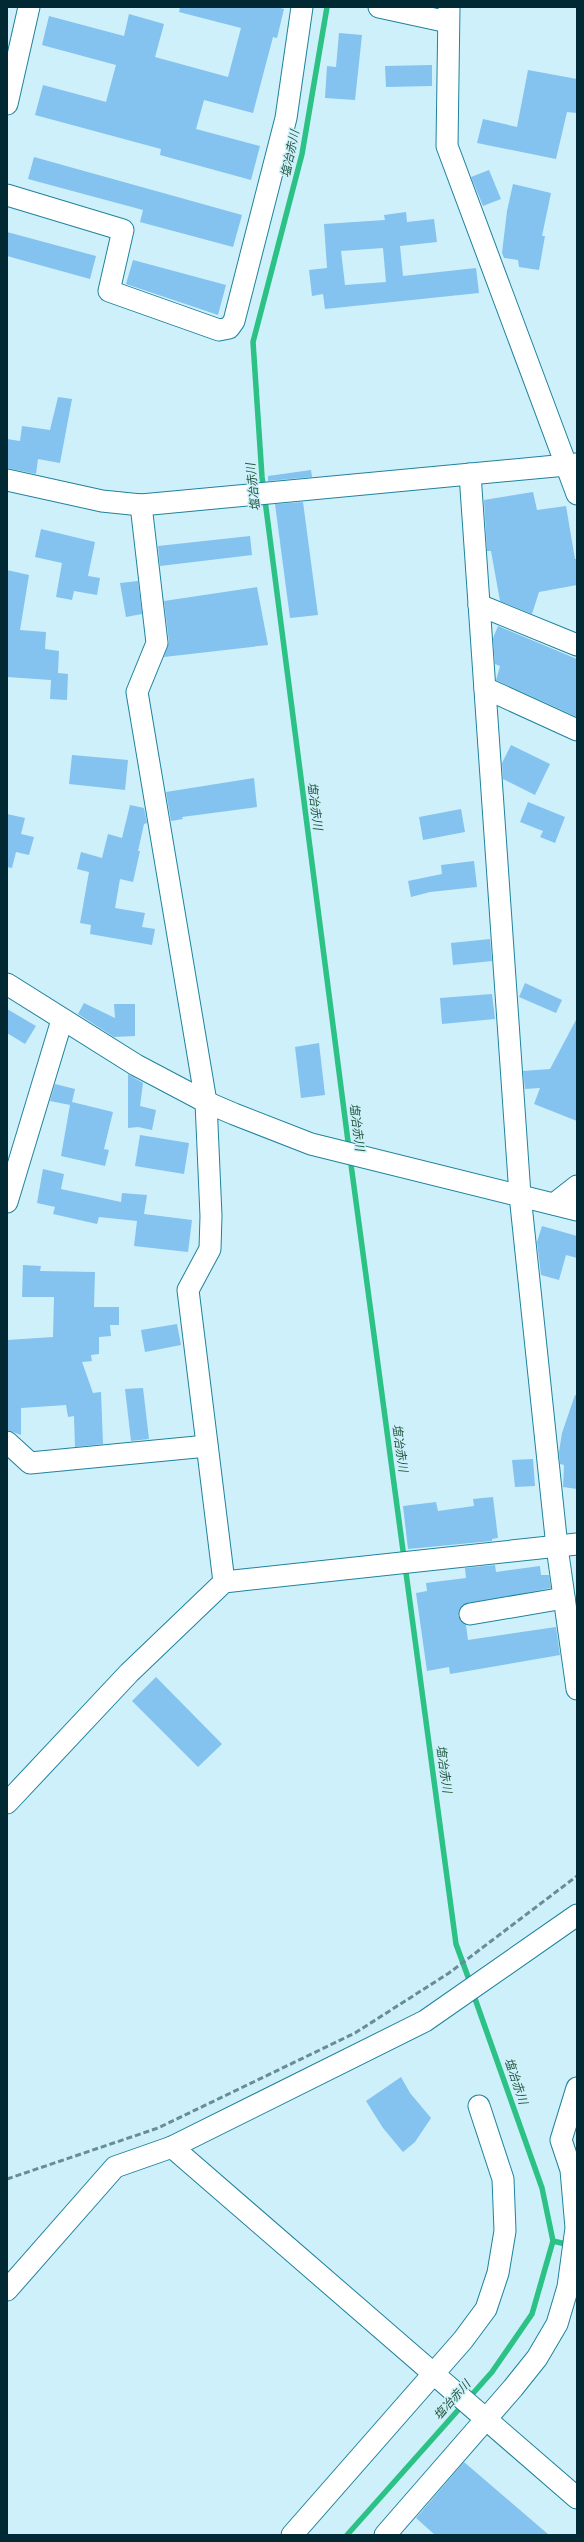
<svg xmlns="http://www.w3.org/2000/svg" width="584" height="2542" viewBox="0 0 584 2542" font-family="'Archivo Narrow','Noto Sans JP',sans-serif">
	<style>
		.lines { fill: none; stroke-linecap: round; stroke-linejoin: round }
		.stream { stroke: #2cc185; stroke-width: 5.5 }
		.building { fill: #84c2ef; fill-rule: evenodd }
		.minor-casing { stroke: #1e839d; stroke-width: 23 }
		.minor { stroke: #fff; stroke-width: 21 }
		.rail { stroke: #678d98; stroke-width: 3; stroke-dasharray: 6 3; stroke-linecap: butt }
		.labels { text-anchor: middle; stroke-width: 3; stroke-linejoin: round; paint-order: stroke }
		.water-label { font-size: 12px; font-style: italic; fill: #22583f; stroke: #cef0fb }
	</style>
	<rect width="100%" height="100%" fill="#cef0fb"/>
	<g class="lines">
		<g class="stream">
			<path d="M 327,7 L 302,154 L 253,342 L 262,477 L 349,1149"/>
			<path d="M 350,1157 L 456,1944 L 471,1985"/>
			<path d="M 553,2241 L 570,2245"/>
			<path d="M 347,2535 L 492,2372 L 532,2314 L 553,2241 L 542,2188 L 473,1993"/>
		</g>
	</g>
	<g class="building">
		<path d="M 180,7 L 277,7 L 284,9 L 277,38 L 273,37 L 253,113 L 204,100 L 196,129 L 260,146 L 251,180 L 160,155 L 161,149 L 35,115 L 43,85 L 106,102 L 116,65 L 42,45 L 49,16 L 124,36 L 129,14 L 164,24 L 155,57 L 228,77 L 241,28 L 179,12 Z"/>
		<path d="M 339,33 L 362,35 L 355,100 L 325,98 L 327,66 L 336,67 Z"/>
		<path d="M 432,65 L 432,86 L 386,87 L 385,66 Z"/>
		<path d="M 528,70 L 577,79 L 577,113 L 567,112 L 556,159 L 477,143 L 483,119 L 517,127 Z"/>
		<path d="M 34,157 L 242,215 L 233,247 L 140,222 L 143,210 L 28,179 Z"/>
		<path d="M 489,170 L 501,199 L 483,206 L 471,177 Z"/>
		<path d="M 513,184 L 551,193 L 542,236 L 545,236 L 539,270 L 519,267 L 518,260 L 504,258 L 502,253 L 507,211 Z"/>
		<path d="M 406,212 L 407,222 L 434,219 L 437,242 L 400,246 L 403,276 L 476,268 L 479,293 L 325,309 L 323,294 L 312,296 L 309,270 L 327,268 L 324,224 L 385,220 L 384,215 ZM 383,248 L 386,282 L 345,285 L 341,251 Z"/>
		<path d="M 7,232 L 96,256 L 90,279 L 7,256 Z"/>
		<path d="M 133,260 L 226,285 L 218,315 L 126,284 Z"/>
		<path d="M 58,397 L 72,399 L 60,463 L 38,459 L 36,474 L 7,468 L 7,439 L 20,441 L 22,426 L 50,430 Z"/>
		<path d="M 311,470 L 312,477 L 268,481 L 268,476 Z"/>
		<path d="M 533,492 L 537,510 L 566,506 L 575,559 L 577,559 L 577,585 L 539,592 L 532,614 L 500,601 L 491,551 L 487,551 L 484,500 Z"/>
		<path d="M 303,502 L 318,615 L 290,618 L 275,504 Z"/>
		<path d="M 41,529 L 95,542 L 88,576 L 100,578 L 97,595 L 74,591 L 72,600 L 56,597 L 62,563 L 35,557 Z"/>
		<path d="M 250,536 L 252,555 L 160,566 L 158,546 Z"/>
		<path d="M 7,570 L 29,575 L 20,630 L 46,632 L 45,649 L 59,651 L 58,673 L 68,674 L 67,700 L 50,699 L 51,680 L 7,677 Z"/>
		<path d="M 138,581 L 142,614 L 126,617 L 120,583 Z"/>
		<path d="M 257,587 L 268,645 L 164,657 L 169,642 L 164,601 Z"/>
		<path d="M 498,626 L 577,659 L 577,717 L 496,680 L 500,666 L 495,664 L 493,638 Z"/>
		<path d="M 511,745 L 550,764 L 535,795 L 503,779 L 502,763 Z"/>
		<path d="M 72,755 L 128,760 L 125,790 L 69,784 Z"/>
		<path d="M 254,778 L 257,807 L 182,817 L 183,819 L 171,821 L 166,792 Z"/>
		<path d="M 528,802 L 565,817 L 555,843 L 540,837 L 543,831 L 520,822 Z"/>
		<path d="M 130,805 L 144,808 L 147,823 L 144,824 L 138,851 L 140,851 L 133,882 L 120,879 L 115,908 L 145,913 L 142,927 L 155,929 L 152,945 L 90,934 L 91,925 L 80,923 L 89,872 L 77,869 L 81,852 L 102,858 L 108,834 L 122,838 Z"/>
		<path d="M 461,809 L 465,832 L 423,840 L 419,817 Z"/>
		<path d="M 7,814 L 25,818 L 21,834 L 34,837 L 29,855 L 16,852 L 12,868 L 7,867 Z"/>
		<path d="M 474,861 L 477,887 L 430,892 L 411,897 L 408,881 L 442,874 L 441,865 Z"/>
		<path d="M 490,939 L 492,961 L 453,965 L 451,943 Z"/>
		<path d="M 525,983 L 562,1000 L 556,1013 L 519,997 Z"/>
		<path d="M 492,994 L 495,1019 L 442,1024 L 440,998 Z"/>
		<path d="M 84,1003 L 115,1018 L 114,1004 L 135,1004 L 135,1036 L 114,1037 L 78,1014 Z"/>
		<path d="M 7,1009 L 36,1026 L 25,1044 L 7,1033 Z"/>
		<path d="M 577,1018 L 577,1121 L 534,1104 L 540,1088 L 525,1089 L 523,1071 L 550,1069 Z"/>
		<path d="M 319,1043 L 325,1095 L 301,1098 L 295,1047 Z"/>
		<path d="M 128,1074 L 143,1083 L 140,1106 L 156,1110 L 152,1130 L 138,1127 L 128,1128 Z"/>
		<path d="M 55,1084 L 75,1089 L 72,1102 L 113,1112 L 104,1149 L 109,1150 L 105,1166 L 61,1156 L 70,1105 L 50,1101 Z"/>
		<path d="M 140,1135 L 189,1143 L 184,1174 L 135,1166 Z"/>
		<path d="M 43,1169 L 64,1174 L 61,1189 L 121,1202 L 122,1193 L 147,1195 L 144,1214 L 192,1220 L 188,1252 L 134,1246 L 137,1221 L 99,1217 L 97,1224 L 53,1214 L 55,1207 L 37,1203 Z"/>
		<path d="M 542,1226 L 577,1236 L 577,1258 L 566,1255 L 559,1280 L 541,1275 L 537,1242 Z"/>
		<path d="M 23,1265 L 41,1266 L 40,1271 L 95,1272 L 94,1307 L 119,1307 L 119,1325 L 110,1325 L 111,1336 L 99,1337 L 99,1354 L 91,1355 L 92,1361 L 82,1362 L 93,1393 L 101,1392 L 103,1444 L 75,1447 L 74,1416 L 68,1417 L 66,1405 L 21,1408 L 21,1435 L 7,1430 L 7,1340 L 53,1337 L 54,1297 L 22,1297 Z"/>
		<path d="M 177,1324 L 181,1345 L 145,1352 L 141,1330 Z"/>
		<path d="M 143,1388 L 149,1439 L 131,1441 L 125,1389 Z"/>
		<path d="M 575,1395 L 577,1396 L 577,1489 L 563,1487 L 564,1465 L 560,1464 L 559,1452 L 562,1433 Z"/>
		<path d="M 533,1459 L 535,1486 L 515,1487 L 512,1460 Z"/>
		<path d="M 493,1497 L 498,1538 L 492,1539 L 492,1541 L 408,1549 L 403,1506 L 436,1502 L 438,1511 L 474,1506 L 473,1499 Z"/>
		<path d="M 495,1565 L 496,1572 L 540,1566 L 541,1575 L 549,1575 L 551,1588 L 463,1605 L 458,1616 L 466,1625 L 468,1640 L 556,1627 L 560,1655 L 450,1674 L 449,1667 L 427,1671 L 416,1593 L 427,1591 L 426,1583 L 466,1578 L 465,1568 Z"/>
		<path d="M 156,1677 L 222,1744 L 198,1767 L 132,1701 Z"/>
		<path d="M 401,2077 L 410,2093 L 431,2118 L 415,2142 L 403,2152 L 383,2128 L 366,2101 Z"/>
		<path d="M 464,2462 L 549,2535 L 435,2535 L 416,2518 Z"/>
	</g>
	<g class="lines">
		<defs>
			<g id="minor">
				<path d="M 379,7 L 448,22"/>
				<path d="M 449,7 L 447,146 L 577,494"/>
				<path d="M 7,104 L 29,7"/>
				<path d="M 7,195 L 123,230 L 109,291 L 219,330 L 229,328 L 234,321 L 286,118 L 302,7"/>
				<path d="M 470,474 L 520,1195 L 557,1547 L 577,1689"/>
				<path d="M 7,480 L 102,501 L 141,505 L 577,464"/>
				<path d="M 141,505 L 157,643 L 137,692 L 206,1102 L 211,1216 L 210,1249 L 188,1290 L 224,1582"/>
				<path d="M 479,605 L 577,645"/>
				<path d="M 485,688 L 577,730"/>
				<path d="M 7,984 L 136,1065 L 206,1102 L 234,1114 L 311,1144 L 577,1210"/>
				<path d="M 7,1202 L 62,1020"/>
				<path d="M 554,1204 L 577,1186"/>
				<path d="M 7,1442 L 30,1463 L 207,1446"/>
				<path d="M 470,1614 L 564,1598"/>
				<path d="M 7,1803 L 129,1673 L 224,1582 L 577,1544"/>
				<path d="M 172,2147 L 577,2498"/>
				<path d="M 7,2290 L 115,2167 L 172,2147 L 425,2021 L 577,1915"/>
				<path d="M 292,2535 L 463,2340 L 486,2309 L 498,2273 L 505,2231 L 503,2179 L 479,2106"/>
				<path d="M 385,2535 L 513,2388 L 537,2358 L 557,2324 L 568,2287 L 576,2228 L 571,2170 L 561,2140 L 577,2088"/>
			</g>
		</defs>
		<use href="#minor" class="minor-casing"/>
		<use href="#minor" class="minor"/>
		<path class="rail" d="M 7,2179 L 158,2128 L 355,2033 L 449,1973 L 577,1876"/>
	</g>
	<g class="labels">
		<g class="water-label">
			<text transform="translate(290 154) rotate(-78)" y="4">塩冶赤川</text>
			<text transform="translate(253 487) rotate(-96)" y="4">塩冶赤川</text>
			<text transform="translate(315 806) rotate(83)" y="4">塩冶赤川</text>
			<text transform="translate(357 1127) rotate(83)" y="4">塩冶赤川</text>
			<text transform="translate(400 1448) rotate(82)" y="4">塩冶赤川</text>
			<text transform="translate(444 1769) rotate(82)" y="4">塩冶赤川</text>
			<text transform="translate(516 2081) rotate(71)" y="4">塩冶赤川</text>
			<text transform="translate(452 2400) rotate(-48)" y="4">塩冶赤川</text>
		</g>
	</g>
	<rect width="584" height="2542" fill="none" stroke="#002934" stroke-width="16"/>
</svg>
